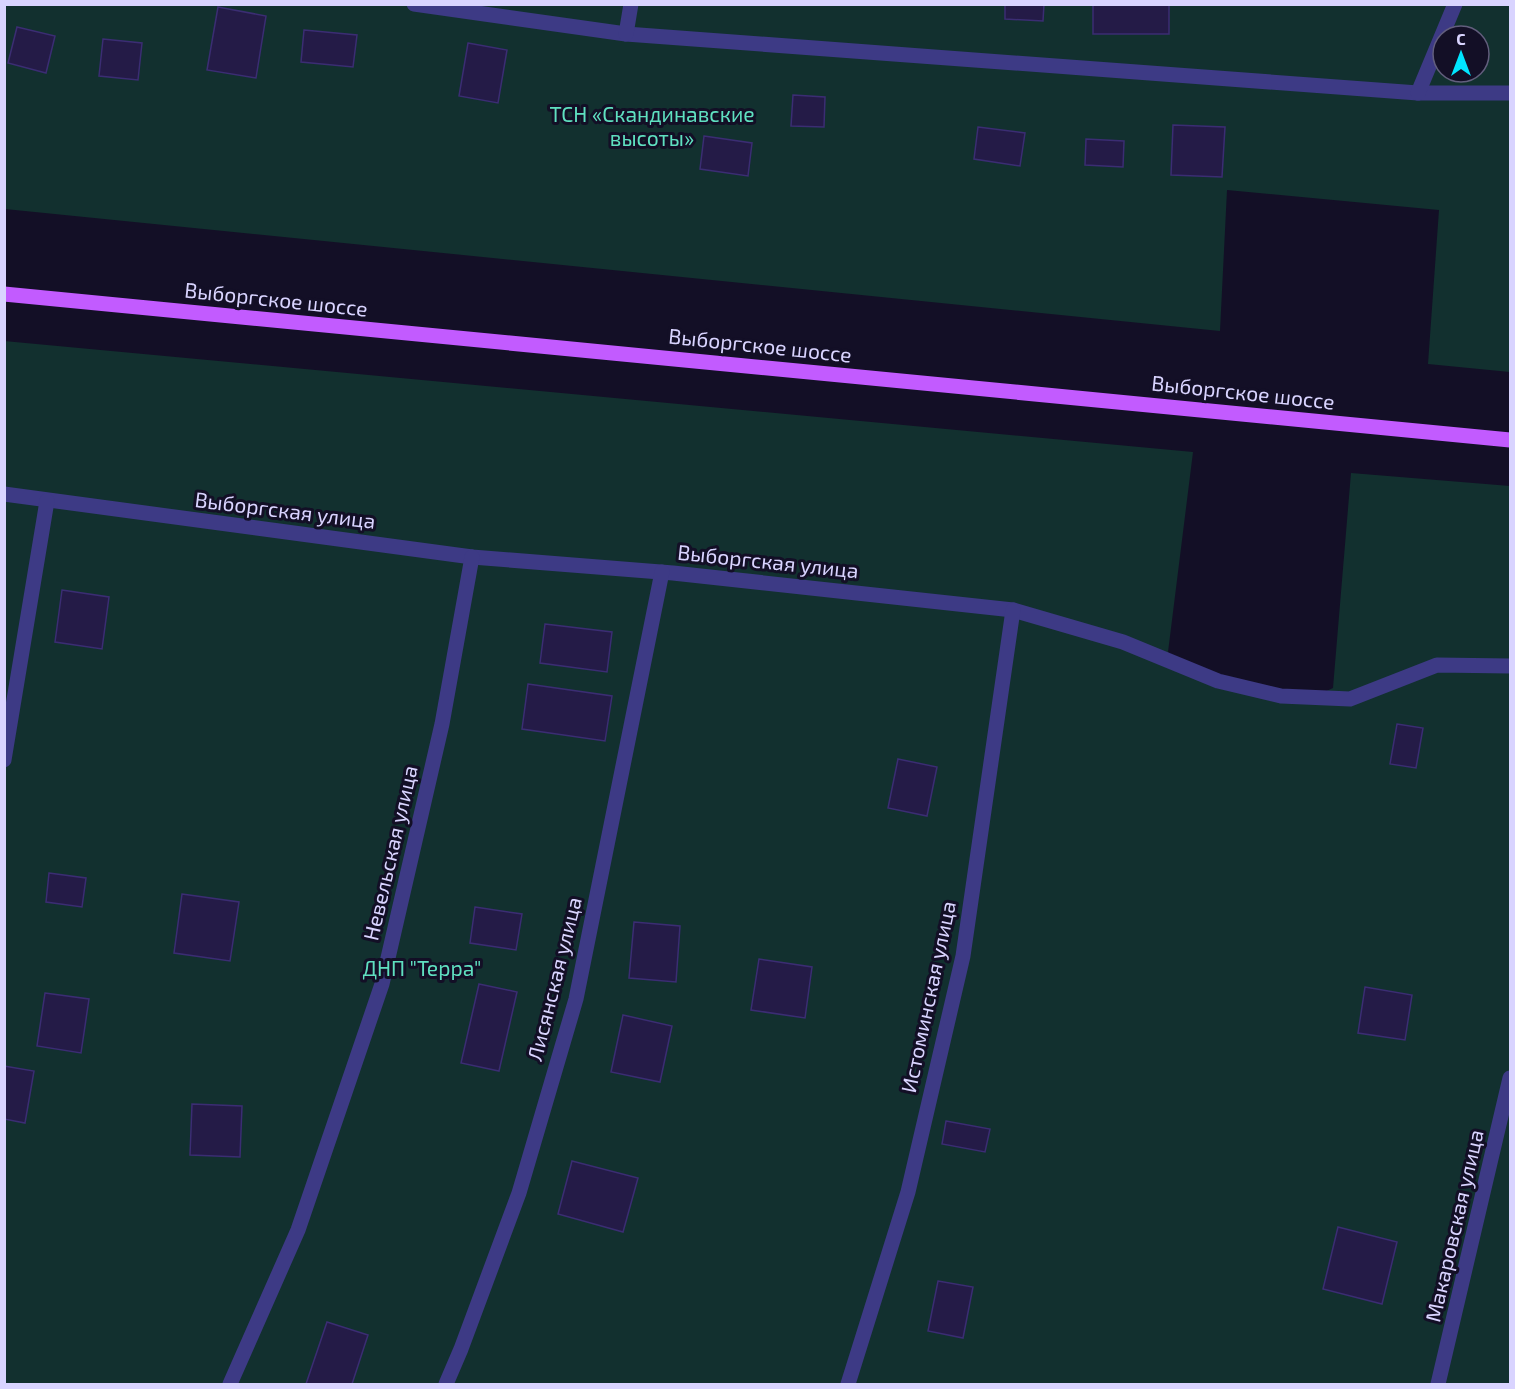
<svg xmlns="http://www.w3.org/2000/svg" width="1515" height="1389" viewBox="0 0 1515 1389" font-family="'Exo 2',sans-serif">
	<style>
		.green { fill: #12302f; fill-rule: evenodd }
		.building { fill: #241b47; stroke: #3b2d73; stroke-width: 1.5 }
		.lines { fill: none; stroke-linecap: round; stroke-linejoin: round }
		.minor { stroke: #3d3a85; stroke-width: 15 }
		.major { stroke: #c25bff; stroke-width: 15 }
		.labels { text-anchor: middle; stroke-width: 6; stroke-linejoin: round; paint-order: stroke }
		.park-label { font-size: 21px; fill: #5fe0c0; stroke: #130f26 }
		.street-label { font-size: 21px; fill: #d9d4ff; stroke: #130f26 }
	</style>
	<rect width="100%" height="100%" fill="#130f26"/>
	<g class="green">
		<path d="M 4,5 L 1510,5 L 1510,372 L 1428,364 L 1439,210 L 1227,190 L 1220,331 L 5,209 ZM 1443,36 L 1479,36 L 1479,72 L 1443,72 Z"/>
		<path d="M 4,341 L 1193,452 L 1168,652 L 1180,665 L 1231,684 L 1322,693 L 1333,688 L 1351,473 L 1510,486 L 1510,1384 L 5,1384 Z"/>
	</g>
	<g class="building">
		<path d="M 1005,4 L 1044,4 L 1043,21 L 1005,19 Z"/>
		<rect x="1093" y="4" width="76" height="30"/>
		<path d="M 218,7 L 266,16 L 256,78 L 207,70 Z"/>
		<path d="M 17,27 L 55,36 L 46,73 L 8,63 Z"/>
		<path d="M 304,30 L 357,35 L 353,67 L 301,62 Z"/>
		<path d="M 103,39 L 142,43 L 138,80 L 99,76 Z"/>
		<path d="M 468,43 L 507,50 L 498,103 L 459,96 Z"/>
		<path d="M 793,95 L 825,97 L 824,127 L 791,126 Z"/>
		<path d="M 1173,125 L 1225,127 L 1222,177 L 1171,175 Z"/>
		<path d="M 978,127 L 1025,133 L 1020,166 L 974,159 Z"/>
		<path d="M 704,136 L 752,143 L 748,176 L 700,169 Z"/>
		<path d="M 1086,139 L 1124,141 L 1123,167 L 1085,165 Z"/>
		<path d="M 62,590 L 109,597 L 102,649 L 55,642 Z"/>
		<path d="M 545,624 L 612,632 L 607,672 L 540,663 Z"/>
		<path d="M 528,684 L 612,696 L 605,741 L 522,729 Z"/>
		<path d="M 1397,724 L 1423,728 L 1416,768 L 1390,764 Z"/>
		<path d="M 898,759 L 937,767 L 927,816 L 888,808 Z"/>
		<path d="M 49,873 L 86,878 L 82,907 L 46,902 Z"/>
		<path d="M 182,894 L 239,902 L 230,961 L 174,953 Z"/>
		<path d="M 475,907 L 522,914 L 516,950 L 470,943 Z"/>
		<path d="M 634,922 L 680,926 L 676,982 L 629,978 Z"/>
		<path d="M 759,959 L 812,967 L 805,1018 L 751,1010 Z"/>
		<path d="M 479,984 L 517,992 L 499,1071 L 461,1063 Z"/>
		<path d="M 1365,987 L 1412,995 L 1405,1040 L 1358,1033 Z"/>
		<path d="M 45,993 L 89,999 L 81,1053 L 37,1046 Z"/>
		<path d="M 623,1015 L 672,1026 L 660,1082 L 611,1072 Z"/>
		<path d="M 4,1066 L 34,1071 L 25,1123 L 4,1119 Z"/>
		<path d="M 192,1104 L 242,1106 L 240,1157 L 190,1155 Z"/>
		<path d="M 946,1121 L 990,1129 L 985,1152 L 942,1144 Z"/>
		<path d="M 572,1161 L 638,1178 L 623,1232 L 558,1214 Z"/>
		<path d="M 1338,1227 L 1397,1242 L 1382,1304 L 1323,1289 Z"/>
		<path d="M 938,1281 L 973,1287 L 963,1338 L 928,1331 Z"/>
		<path d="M 327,1322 L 368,1335 L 352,1384 L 306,1384 Z"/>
	</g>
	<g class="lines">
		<g class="minor">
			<path d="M 414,4 L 626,34 L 1418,93 L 1510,93"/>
			<path d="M 626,34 L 631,4"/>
			<path d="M 1418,93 L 1455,4"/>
			<path d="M 4,494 L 472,557 L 673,573 L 1013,610 L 1123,642 L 1218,681 L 1281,696 L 1350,699 L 1437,665 L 1510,666"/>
			<path d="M 4,760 L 47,501"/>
			<path d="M 230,1384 L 298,1230 L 382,984 L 442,724 L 472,557"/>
			<path d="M 446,1384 L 461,1349 L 519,1193 L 576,999 L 662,572"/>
			<path d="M 848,1384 L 908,1192 L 963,956 L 1013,610"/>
			<path d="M 1438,1384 L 1510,1078"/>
		</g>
		<path class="major" d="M 4,294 L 1510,440"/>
	</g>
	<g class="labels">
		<g class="park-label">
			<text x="652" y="122">ТСН «Скандинавские<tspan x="652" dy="24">высоты»</tspan></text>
			<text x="422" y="976">ДНП "Терра"</text>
		</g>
		<g class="street-label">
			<text transform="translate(276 300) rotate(6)" y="7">Выборгское шоссе</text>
			<text transform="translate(760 346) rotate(6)" y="7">Выборгское шоссе</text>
			<text transform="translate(1243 393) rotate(6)" y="7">Выборгское шоссе</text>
			<text transform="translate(285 511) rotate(7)" y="7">Выборгская улица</text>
			<text transform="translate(768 562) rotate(6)" y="7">Выборгская улица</text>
			<text transform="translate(391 853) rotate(-77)" y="7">Невельская улица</text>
			<text transform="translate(555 979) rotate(-76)" y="7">Лисянская улица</text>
			<text transform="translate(929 997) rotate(-78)" y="7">Истоминская улица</text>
			<text transform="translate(1455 1226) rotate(-77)" y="7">Макаровская улица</text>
		</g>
	</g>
	<rect width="1515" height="1389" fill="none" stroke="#d9d4ff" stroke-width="12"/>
	<g transform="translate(1461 54)"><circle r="28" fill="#130f26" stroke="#625e7d" stroke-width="1.5"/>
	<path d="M0-4.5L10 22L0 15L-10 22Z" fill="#00e5ff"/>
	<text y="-9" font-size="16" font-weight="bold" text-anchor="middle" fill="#d9d4ff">С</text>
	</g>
</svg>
